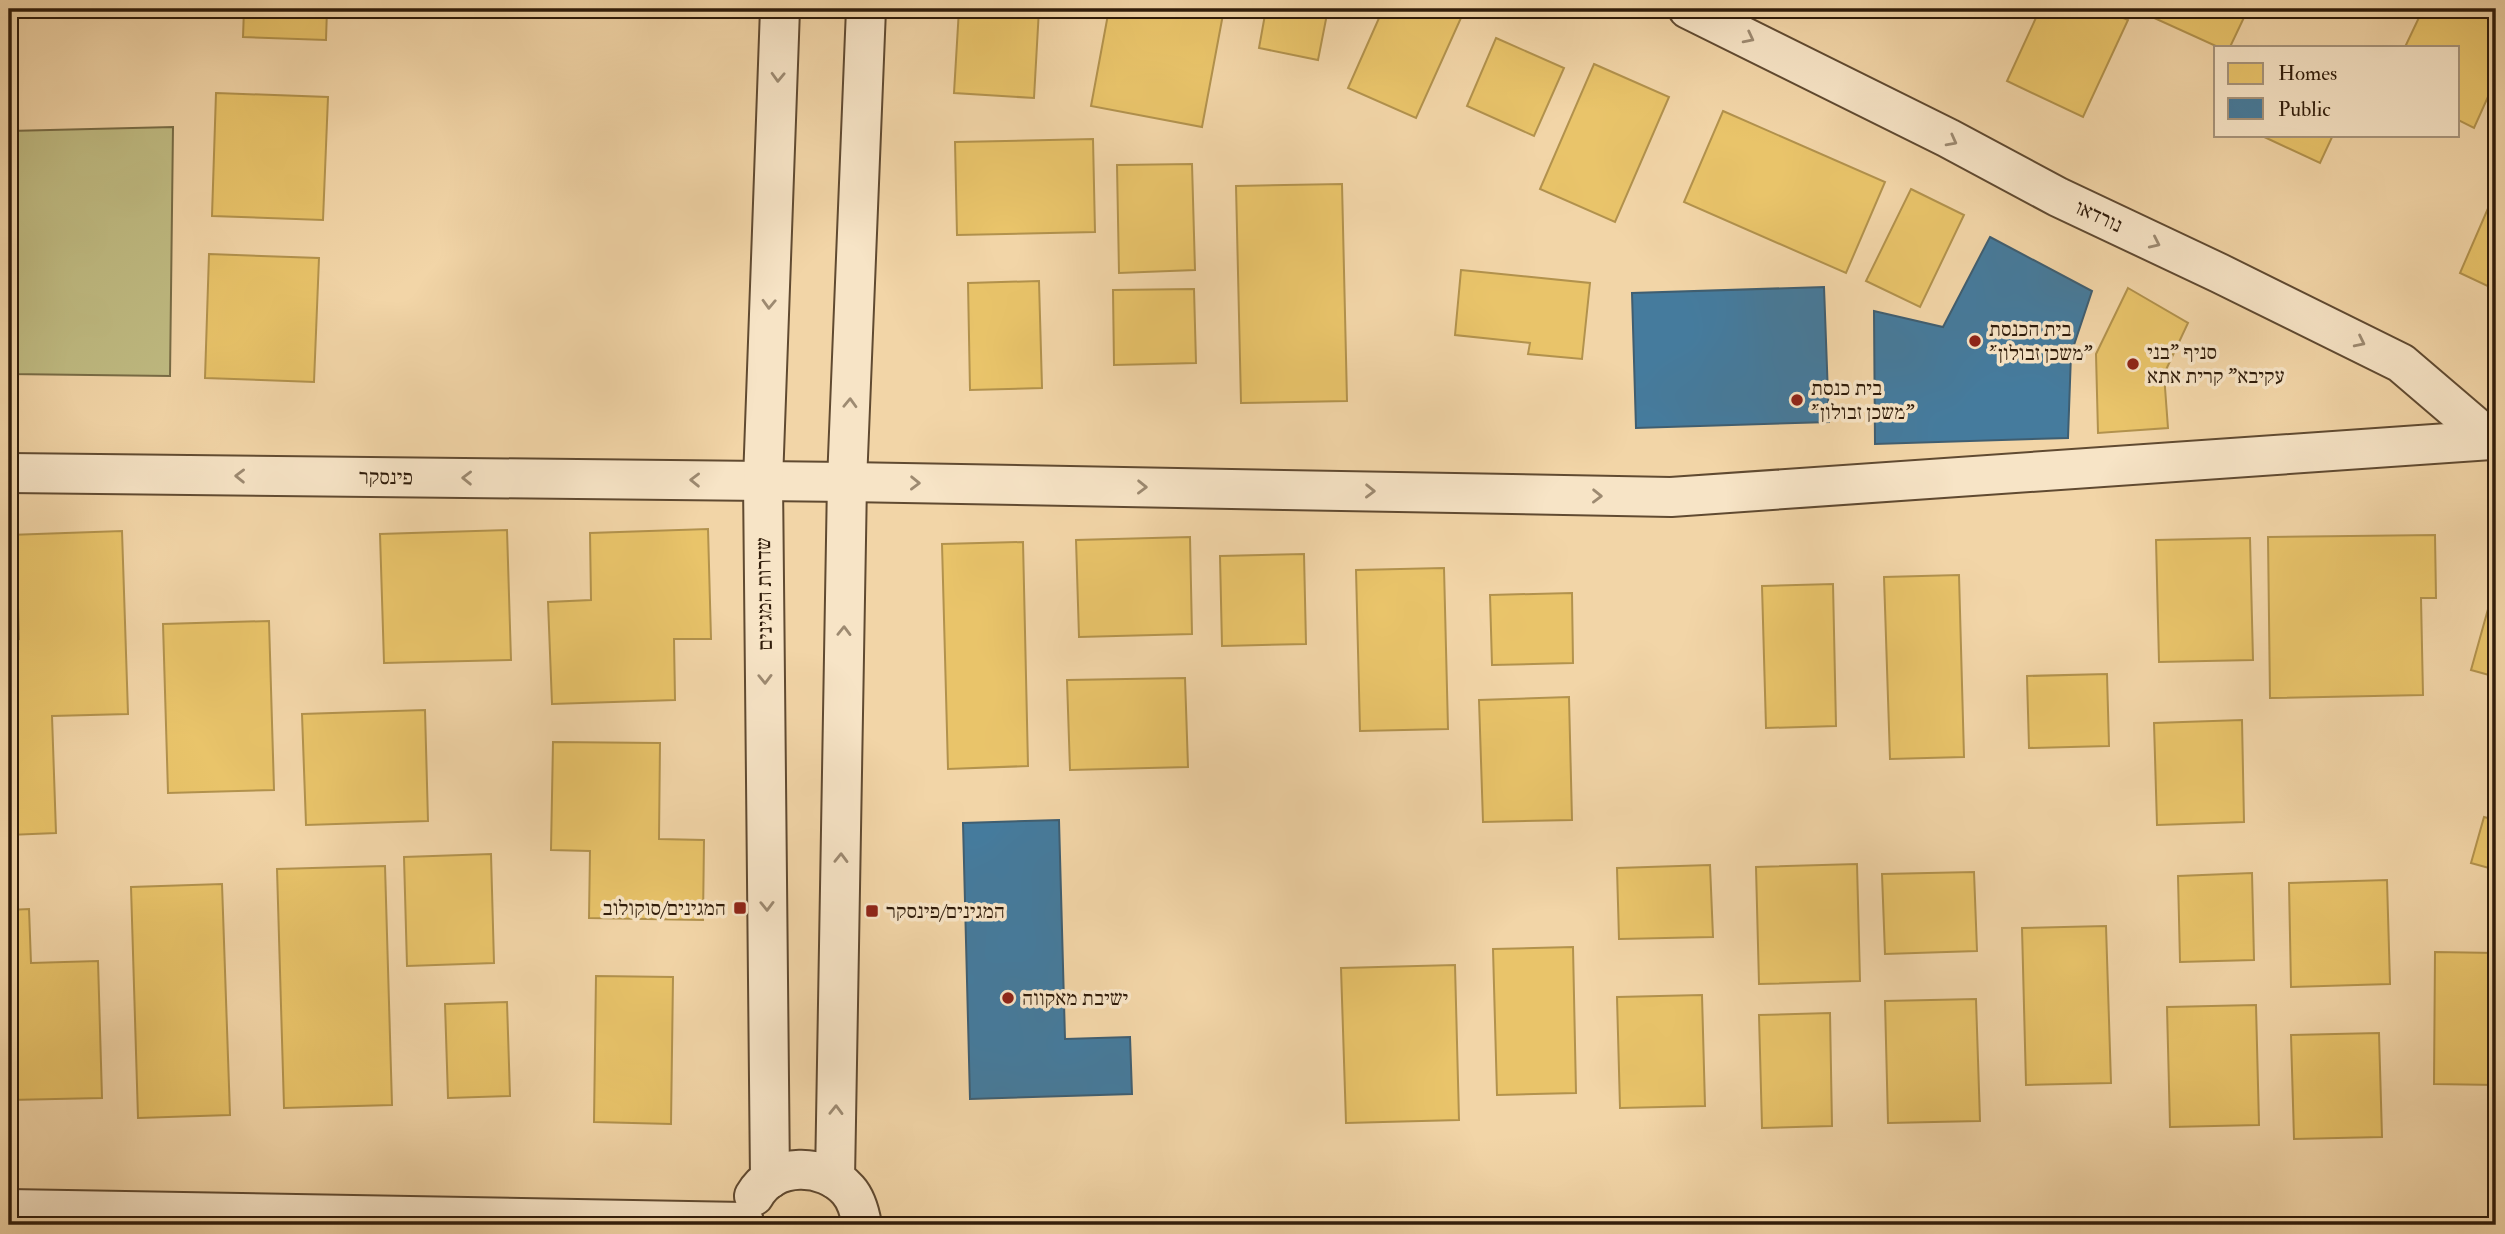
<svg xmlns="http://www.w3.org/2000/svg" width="2505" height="1234" viewBox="0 0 2505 1234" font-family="'IM FELL Double Pica','Frank Ruhl Libre',serif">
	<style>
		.green { fill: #c0bc83; stroke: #786c46; stroke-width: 2 }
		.homes { fill: #e9c46a; stroke: #b2924d; stroke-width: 2 }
		.public { fill: #457b9d; stroke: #3f5e71; stroke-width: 2 }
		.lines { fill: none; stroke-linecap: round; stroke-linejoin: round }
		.minor-casing { stroke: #604a31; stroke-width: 42 }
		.minor { stroke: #f7e4c6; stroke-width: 38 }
		.oneway { stroke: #9d8a71 }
		.poi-dot { fill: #8f2418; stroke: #f7e4c6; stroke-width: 2.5 }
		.labels { text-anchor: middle; stroke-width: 7; stroke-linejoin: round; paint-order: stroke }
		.street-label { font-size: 21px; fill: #301c0a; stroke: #f7e4c6 }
		.poi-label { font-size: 21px; fill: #301c0a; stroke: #f7e4c6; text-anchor: start }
	</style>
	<rect width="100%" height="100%" fill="#f2d5a7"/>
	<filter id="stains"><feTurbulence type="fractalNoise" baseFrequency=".00286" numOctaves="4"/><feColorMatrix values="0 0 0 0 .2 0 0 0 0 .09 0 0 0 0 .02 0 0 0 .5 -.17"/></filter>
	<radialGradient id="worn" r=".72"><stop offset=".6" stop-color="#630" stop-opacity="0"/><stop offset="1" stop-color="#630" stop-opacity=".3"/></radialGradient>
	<path class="green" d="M 173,127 L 170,376 L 9,374 L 9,131 Z"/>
	<g class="homes">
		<path d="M 9,9 L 218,9 L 218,17 L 9,16 Z"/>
		<path d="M 244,9 L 327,9 L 326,40 L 243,37 Z"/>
		<path d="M 959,9 L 1039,9 L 1034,98 L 954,93 Z"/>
		<path d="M 1109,9 L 1224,9 L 1202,127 L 1091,106 Z"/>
		<path d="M 1266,9 L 1328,9 L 1318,60 L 1259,48 Z"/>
		<path d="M 1383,9 L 1465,9 L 1416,118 L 1348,88 Z"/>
		<path d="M 2040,9 L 2103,9 L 2128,20 L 2083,117 L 2007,81 Z"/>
		<path d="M 2156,9 L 2248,9 L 2230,47 L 2218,47 L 2152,17 Z"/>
		<path d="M 2423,9 L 2488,9 L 2496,12 L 2496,79 L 2474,128 L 2458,120 L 2458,47 L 2405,47 Z"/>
		<path d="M 1496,38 L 1564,68 L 1534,136 L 1467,106 Z"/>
		<path d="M 1594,64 L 1669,97 L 1615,222 L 1540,189 Z"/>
		<path d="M 216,93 L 328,97 L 323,220 L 212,216 Z"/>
		<path d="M 1723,111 L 1885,182 L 1846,273 L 1684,202 Z"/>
		<path d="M 2260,135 L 2333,135 L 2320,163 Z"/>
		<path d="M 1093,139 L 1095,232 L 957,235 L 955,142 Z"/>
		<path d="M 1192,164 L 1195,270 L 1119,273 L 1117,165 Z"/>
		<path d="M 1342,184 L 1347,401 L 1241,403 L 1236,186 Z"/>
		<path d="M 1911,189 L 1964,215 L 1920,307 L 1866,281 Z"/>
		<path d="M 2496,190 L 2496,290 L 2460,273 Z"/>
		<path d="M 209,254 L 319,258 L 314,382 L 205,378 Z"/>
		<path d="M 1461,270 L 1590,283 L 1582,359 L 1528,354 L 1530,343 L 1455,335 Z"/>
		<path d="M 1039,281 L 1042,388 L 970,390 L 968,283 Z"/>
		<path d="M 2128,288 L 2188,323 L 2164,374 L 2168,428 L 2098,433 L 2096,354 Z"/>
		<path d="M 1194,289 L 1196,363 L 1114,365 L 1113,290 Z"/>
		<path d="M 708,529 L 711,639 L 674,639 L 675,700 L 552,704 L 548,602 L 591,600 L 590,533 Z"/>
		<path d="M 507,530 L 511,660 L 384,663 L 380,534 Z"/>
		<path d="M 122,531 L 128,714 L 52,716 L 56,833 L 9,835 L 9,640 L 19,639 L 18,607 L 9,607 L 9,535 Z"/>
		<path d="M 2435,535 L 2436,598 L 2421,598 L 2423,695 L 2270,698 L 2268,537 Z"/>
		<path d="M 1190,537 L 1192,634 L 1079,637 L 1076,540 Z"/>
		<path d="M 2250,538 L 2253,660 L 2159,662 L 2156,540 Z"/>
		<path d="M 1023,542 L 1028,766 L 948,769 L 942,544 Z"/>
		<path d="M 1304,554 L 1306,644 L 1222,646 L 1220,556 Z"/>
		<path d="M 1444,568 L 1448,729 L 1360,731 L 1356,570 Z"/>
		<path d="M 1959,575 L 1964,757 L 1890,759 L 1884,577 Z"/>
		<path d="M 1833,584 L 1836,726 L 1766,728 L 1762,586 Z"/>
		<path d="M 1572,593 L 1573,663 L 1492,665 L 1490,595 Z"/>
		<path d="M 2490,602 L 2496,604 L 2496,677 L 2471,670 Z"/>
		<path d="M 269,621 L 274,790 L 168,793 L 163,624 Z"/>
		<path d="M 2107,674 L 2109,746 L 2029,748 L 2027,676 Z"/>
		<path d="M 1185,678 L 1188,767 L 1070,770 L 1067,680 Z"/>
		<path d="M 1569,697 L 1572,820 L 1483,822 L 1479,700 Z"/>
		<path d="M 425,710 L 428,821 L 306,825 L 302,714 Z"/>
		<path d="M 2242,720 L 2244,822 L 2157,825 L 2154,723 Z"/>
		<path d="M 553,742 L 660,743 L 659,839 L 704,840 L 703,920 L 589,918 L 590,851 L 551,850 Z"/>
		<path d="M 2484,817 L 2496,820 L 2496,870 L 2471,863 Z"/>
		<path d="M 491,854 L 494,963 L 407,966 L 404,857 Z"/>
		<path d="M 1857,864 L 1860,981 L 1759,984 L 1756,867 Z"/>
		<path d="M 1710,865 L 1713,937 L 1619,939 L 1617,868 Z"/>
		<path d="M 385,866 L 392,1105 L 284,1108 L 277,869 Z"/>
		<path d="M 1974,872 L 1977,951 L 1885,954 L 1882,874 Z"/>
		<path d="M 2252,873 L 2254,960 L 2180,962 L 2178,876 Z"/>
		<path d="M 2387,880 L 2390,984 L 2291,987 L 2289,883 Z"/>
		<path d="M 222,884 L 230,1115 L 138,1118 L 131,887 Z"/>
		<path d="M 29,909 L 31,963 L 98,961 L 102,1098 L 9,1100 L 9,910 Z"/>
		<path d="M 2106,926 L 2111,1083 L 2026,1085 L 2022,928 Z"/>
		<path d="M 1573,947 L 1576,1093 L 1497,1095 L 1493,949 Z"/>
		<path d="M 2435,952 L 2496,953 L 2496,1085 L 2434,1084 Z"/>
		<path d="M 1455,965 L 1459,1120 L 1346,1123 L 1341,968 Z"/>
		<path d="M 596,976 L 673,977 L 671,1124 L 594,1122 Z"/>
		<path d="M 1702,995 L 1705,1106 L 1620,1108 L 1617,997 Z"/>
		<path d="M 1976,999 L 1980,1121 L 1888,1123 L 1885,1001 Z"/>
		<path d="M 507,1002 L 510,1096 L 448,1098 L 445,1004 Z"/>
		<path d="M 2256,1005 L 2259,1125 L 2170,1127 L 2167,1007 Z"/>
		<path d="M 1830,1013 L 1832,1126 L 1762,1128 L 1759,1015 Z"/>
		<path d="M 2379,1033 L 2382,1137 L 2294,1139 L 2291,1035 Z"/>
	</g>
	<g class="public">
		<path d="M 1990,237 L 2092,291 L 2071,354 L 2068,438 L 1875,444 L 1874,311 L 1943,327 Z"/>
		<path d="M 1824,287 L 1829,422 L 1636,428 L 1632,293 Z"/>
		<path d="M 1059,820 L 1065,1039 L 1130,1037 L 1132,1094 L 970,1099 L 963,823 Z"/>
	</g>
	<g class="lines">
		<defs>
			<g id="minor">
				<path d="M 1688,9 L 1948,138 L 2058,197 L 2219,273 L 2401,363 L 2491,440 L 2496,442"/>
				<path d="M 9,473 L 847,482 L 1671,497 L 2491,440"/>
				<path d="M 770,1179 L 763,481 L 780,9"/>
				<path d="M 835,1179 L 847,482 L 866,9"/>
				<path d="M 754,1196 C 774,1161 824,1163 848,1190 C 857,1200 860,1213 862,1225"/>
				<path d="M 9,1209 L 744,1222"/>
			</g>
		</defs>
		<use href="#minor" class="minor-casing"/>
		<use href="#minor" class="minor"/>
	</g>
	<defs><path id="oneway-chevron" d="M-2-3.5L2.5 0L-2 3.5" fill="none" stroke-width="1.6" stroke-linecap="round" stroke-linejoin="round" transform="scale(1.75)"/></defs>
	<g class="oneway">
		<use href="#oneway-chevron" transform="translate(1749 38) rotate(27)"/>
		<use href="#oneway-chevron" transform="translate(778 77) rotate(92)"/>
		<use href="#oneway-chevron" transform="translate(1952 141) rotate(28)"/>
		<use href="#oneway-chevron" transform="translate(2155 243) rotate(25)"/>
		<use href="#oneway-chevron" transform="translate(769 304) rotate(92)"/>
		<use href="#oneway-chevron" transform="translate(2360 342) rotate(26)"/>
		<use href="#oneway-chevron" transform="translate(850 403) rotate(-88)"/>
		<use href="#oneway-chevron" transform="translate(240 476) rotate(-179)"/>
		<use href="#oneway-chevron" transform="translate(467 478) rotate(-179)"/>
		<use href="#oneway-chevron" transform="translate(695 480) rotate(-179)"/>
		<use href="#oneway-chevron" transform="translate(915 483) rotate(1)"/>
		<use href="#oneway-chevron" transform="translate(1142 487) rotate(1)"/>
		<use href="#oneway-chevron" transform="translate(1370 491) rotate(1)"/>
		<use href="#oneway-chevron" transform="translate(1597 496) rotate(1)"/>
		<use href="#oneway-chevron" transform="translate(844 631) rotate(-89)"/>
		<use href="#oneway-chevron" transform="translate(765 679) rotate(89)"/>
		<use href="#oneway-chevron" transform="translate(841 858) rotate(-89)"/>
		<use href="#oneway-chevron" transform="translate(767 906) rotate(89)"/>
		<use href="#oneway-chevron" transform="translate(836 1110) rotate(-89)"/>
	</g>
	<g class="poi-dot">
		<circle cx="1975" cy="341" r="7"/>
		<circle cx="2133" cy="364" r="7"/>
		<circle cx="1797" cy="400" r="7"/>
		<rect x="733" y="901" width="14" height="14" rx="3.5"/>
		<rect x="865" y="904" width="14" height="14" rx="3.5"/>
		<circle cx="1008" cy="998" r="7"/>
	</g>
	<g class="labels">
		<g class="street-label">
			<text transform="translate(2099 216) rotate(25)" y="7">נורדאו</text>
			<text transform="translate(386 477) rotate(1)" y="7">פינסקר</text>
			<text transform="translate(764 594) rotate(-91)" y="7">שדרות המגינים</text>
		</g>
		<g class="poi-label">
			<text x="1989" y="336">בית הכנסת<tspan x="1989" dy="24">"משכן זבולון"</tspan></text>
			<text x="2147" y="359">סניף "בני<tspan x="2147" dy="24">עקיבא" קרית אתא</tspan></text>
			<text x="1811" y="395">בית כנסת<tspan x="1811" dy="24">"משכן זבולון"</tspan></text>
			<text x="726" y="915" text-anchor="end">המגינים/סוקולוב</text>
			<text x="886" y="918">המגינים/פינסקר</text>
			<text x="1022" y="1005">ישיבת מאקווה</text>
		</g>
	</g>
	<rect width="2505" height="1234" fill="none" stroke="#f2d5a7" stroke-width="35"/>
	<rect x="10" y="10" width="2484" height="1213" fill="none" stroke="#301c0a" stroke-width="3.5"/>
	<rect x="18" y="18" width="2470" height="1199" fill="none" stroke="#301c0a" stroke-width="2"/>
	<rect x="2214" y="46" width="245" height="91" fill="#f7e4c6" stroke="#a7947b" stroke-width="2"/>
	<rect x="2228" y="63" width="35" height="21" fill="#e9c46a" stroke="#a7947b" stroke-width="2"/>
	<text x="2278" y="80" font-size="21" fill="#301c0a">Homes</text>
	<rect x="2228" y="98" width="35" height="21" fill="#457b9d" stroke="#a7947b" stroke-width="2"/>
	<text x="2278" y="116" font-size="21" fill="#301c0a">Public</text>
	<rect width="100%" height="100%" filter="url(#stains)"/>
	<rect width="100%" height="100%" fill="url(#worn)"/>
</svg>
